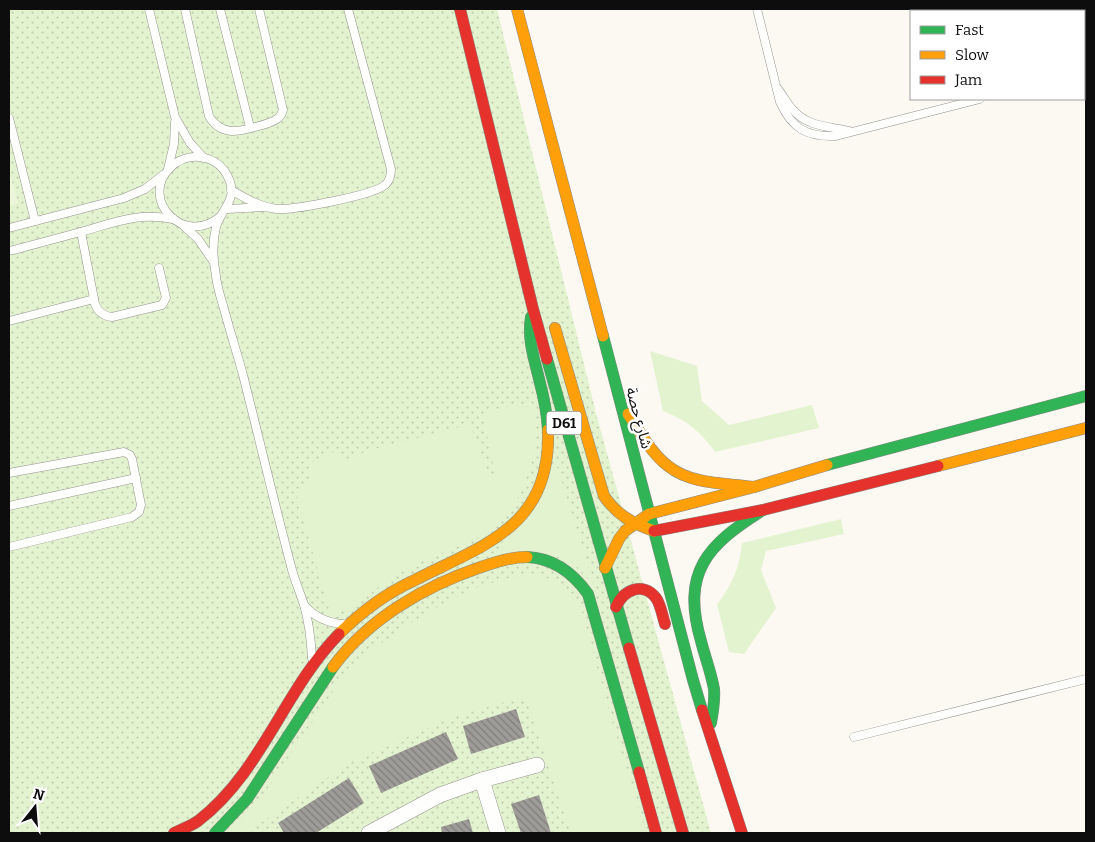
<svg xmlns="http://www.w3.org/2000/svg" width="1095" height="842" viewBox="0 0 1095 842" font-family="Bitter,'Noto Sans Arabic',serif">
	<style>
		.grass { fill: url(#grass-dots) }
		.garden { fill: #e4f3cf }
		.pitch { fill: #eef6da }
		.building { fill: url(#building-back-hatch) }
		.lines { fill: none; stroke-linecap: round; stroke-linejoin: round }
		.lane-casing { stroke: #949390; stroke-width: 9 }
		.street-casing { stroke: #949390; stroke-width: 16 }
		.fast-casing { stroke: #8b8a87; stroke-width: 12 }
		.slow-casing { stroke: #8b8a87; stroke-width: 12 }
		.jam-casing { stroke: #8b8a87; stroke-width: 12 }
		.lane { stroke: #fefefd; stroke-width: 8 }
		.street { stroke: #fefefd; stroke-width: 15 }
		.fast { stroke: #30b455; stroke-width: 11 }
		.slow { stroke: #ff9f0a; stroke-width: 11 }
		.jam { stroke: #e5322d; stroke-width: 11 }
		.labels { text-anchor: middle; stroke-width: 5; stroke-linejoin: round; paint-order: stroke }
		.shield { fill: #fff; stroke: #565656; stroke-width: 1 }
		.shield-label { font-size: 14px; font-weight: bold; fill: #0d0d0d }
		.street-label { font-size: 15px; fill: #0d0d0d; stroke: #fff }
	</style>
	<defs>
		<pattern id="grass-dots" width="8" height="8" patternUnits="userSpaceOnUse" patternTransform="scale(1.25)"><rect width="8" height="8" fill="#e4f3cf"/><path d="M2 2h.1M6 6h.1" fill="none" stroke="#c2cfb1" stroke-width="1.8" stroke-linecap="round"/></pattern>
		<pattern id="building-back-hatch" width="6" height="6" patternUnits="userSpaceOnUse" patternTransform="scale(1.25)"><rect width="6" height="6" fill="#9e9c98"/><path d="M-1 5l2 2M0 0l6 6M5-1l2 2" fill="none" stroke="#7f7e7a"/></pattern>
	</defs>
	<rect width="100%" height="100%" fill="#fbf9f2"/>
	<path class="grass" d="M 9,9 L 497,9 L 596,413 L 711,833 L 9,833 Z"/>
	<g class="garden">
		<path d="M 650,351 L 697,366 L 702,401 L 729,425 L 812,405 L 819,428 L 715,452 C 701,432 685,419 663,411 Z"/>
		<path d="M 517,404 L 529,407 L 535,411 L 535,449 L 529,470 L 515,505 L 501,520 L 492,530 L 478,538 L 425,560 L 389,579 L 352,607 L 331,616 L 297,497 L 310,478 L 309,462 L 320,461 L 332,452 L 347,459 L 367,451 L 459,427 L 470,426 L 477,441 L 489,475 L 495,474 L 484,420 L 490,412 Z"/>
		<path d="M 556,463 L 595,588 L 581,570 L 564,557 L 500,555 L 498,549 Z"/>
		<path d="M 841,519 L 844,534 L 766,551 L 761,570 L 776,608 L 744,654 L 729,652 L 717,604 C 732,586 740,566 742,543 Z"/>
		<path d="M 526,575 C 551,576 569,585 581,608 L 608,708 L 646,833 L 571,833 L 526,696 L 453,717 L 351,762 L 266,819 L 249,833 L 230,833 L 243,821 L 268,788 L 334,690 L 360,658 L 408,625 L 441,605 L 475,588 L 505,579 Z"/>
	</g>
	<path class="pitch" d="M 9,171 L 18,203 L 9,206 Z"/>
	<g class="building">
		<path d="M 516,709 L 525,737 L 471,754 L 463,726 Z"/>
		<path d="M 446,732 L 458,759 L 381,793 L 369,766 Z"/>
		<path d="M 349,778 L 364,803 L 316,833 L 284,833 L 278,823 Z"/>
		<path d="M 539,795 L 551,833 L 521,833 L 511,804 Z"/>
		<path d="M 469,819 L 473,833 L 442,833 L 441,827 Z"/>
	</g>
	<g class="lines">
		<defs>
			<g id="lane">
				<path d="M 149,9 L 175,117 L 190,143 L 204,158"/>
				<path d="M 185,9 L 209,116 C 214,125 222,130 231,131 C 239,132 270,124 277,119 C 280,117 282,114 283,110 L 259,9"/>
				<path d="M 220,9 L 250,127"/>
				<path d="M 757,9 L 780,102 C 792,129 807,137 836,136 L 980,99"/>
				<path d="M 1084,73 L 1086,72"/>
				<path d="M 777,88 C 783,95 787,104 794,111 C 809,127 828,126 849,131"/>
				<path d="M 9,118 L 35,221"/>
				<path d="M 168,169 L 174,144 L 175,122"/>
				<path d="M 231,190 C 245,198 260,207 277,209 C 294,210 376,195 386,184 C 390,180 391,175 391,169 L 348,9"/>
				<path d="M 227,209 L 264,207"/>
				<path d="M 221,216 C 183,248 140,199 169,169 C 185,151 215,153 227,175 C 240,199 222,207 216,227 C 212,243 213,260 216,276 C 217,287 221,298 224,309 C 230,331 237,353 243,375 C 259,438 274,502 291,566 C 294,579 300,592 304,605 C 309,622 311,640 312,658"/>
				<path d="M 184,226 L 198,239 L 213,261"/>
				<path d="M 9,228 L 124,198 L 145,189 L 163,175"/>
				<path d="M 81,232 L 95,304 C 98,312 103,316 112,317 L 162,305 L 166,298 L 159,268"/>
				<path d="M 9,251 C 32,245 56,239 80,232 C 114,223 136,212 173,219"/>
				<path d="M 9,321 L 94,299"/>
				<path d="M 9,473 L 124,452 L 130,455 L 132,459 L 141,505 L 139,512 L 132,517 L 9,547"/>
				<path d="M 9,506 L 136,478"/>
				<path d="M 305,606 C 315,617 328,623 343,624"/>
				<path d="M 854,737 L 1086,679"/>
			</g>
			<g id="street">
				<path d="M 482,780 L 498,833"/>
				<path d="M 369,833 L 440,795 L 482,780 L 537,765"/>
			</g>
			<g id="fast">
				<path d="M 531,317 C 527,340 535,361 540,383 C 544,398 547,414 548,430"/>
				<path d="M 603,336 L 693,680 L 702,710"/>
				<path d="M 547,359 L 629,648"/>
				<path d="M 827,465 L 1086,396"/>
				<path d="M 527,557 C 553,558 573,573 588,594 L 639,772"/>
				<path d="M 711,723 C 713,712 715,700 714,689 C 711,672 705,657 701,641 C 681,572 707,545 763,510"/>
				<path d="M 215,833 L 247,799 L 333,667"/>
			</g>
			<g id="slow">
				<path d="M 517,9 L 603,336"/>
				<path d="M 555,328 L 604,496 C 617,515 632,523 654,531"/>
				<path d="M 628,414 C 640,432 651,453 668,466 C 692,485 726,483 754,487"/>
				<path d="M 938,466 L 1086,428"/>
				<path d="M 605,568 L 619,539 L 625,531 L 649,514 L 754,487 L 827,465"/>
				<path d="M 339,634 C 361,612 385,594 413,581 C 485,544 551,527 548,430"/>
				<path d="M 333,667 C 368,619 425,586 481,567 C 496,562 511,557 527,557"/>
			</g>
			<g id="jam">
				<path d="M 460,9 L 533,309 L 547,359"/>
				<path d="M 654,531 L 763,510 L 938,466"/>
				<path d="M 616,607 C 623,590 643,581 656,598 C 661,605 662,615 665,624"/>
				<path d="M 629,648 L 683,833"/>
				<path d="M 702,710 L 742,833"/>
				<path d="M 639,772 L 656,833"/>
				<path d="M 174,833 C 182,829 191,826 198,821 C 262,772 284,690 339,634"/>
			</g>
		</defs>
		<use href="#lane" class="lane-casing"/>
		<use href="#street" class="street-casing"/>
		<use href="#fast" class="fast-casing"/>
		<use href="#slow" class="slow-casing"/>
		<use href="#jam" class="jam-casing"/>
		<use href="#lane" class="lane"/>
		<use href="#street" class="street"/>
		<use href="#fast" class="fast"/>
		<use href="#slow" class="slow"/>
		<use href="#jam" class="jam"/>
	</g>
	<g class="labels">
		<rect class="shield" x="546.5" y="411.5" width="35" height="23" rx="4"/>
		<g class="shield-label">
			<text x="564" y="428">D61</text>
		</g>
		<g class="street-label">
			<text transform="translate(639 418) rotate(75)" y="5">شارع حصة</text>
		</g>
	</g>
	<rect width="1095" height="842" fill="none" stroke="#0d0d0d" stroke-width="20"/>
	<rect x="910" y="10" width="175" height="90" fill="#ffffff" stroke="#9e9e9e"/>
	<rect x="920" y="26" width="25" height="8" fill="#30b455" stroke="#9e9e9e"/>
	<text x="955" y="35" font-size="15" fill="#0d0d0d">Fast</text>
	<rect x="920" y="51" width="25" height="8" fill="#ff9f0a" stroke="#9e9e9e"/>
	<text x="955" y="60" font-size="15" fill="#0d0d0d">Slow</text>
	<rect x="920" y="76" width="25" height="8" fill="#e5322d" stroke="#9e9e9e"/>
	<text x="955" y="85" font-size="15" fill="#0d0d0d">Jam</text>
	<g transform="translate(35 807) rotate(17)" stroke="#ffffff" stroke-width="4" paint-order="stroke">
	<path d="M0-4L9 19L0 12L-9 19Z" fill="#0d0d0d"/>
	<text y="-8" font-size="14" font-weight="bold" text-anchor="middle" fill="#0d0d0d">N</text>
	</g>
</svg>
